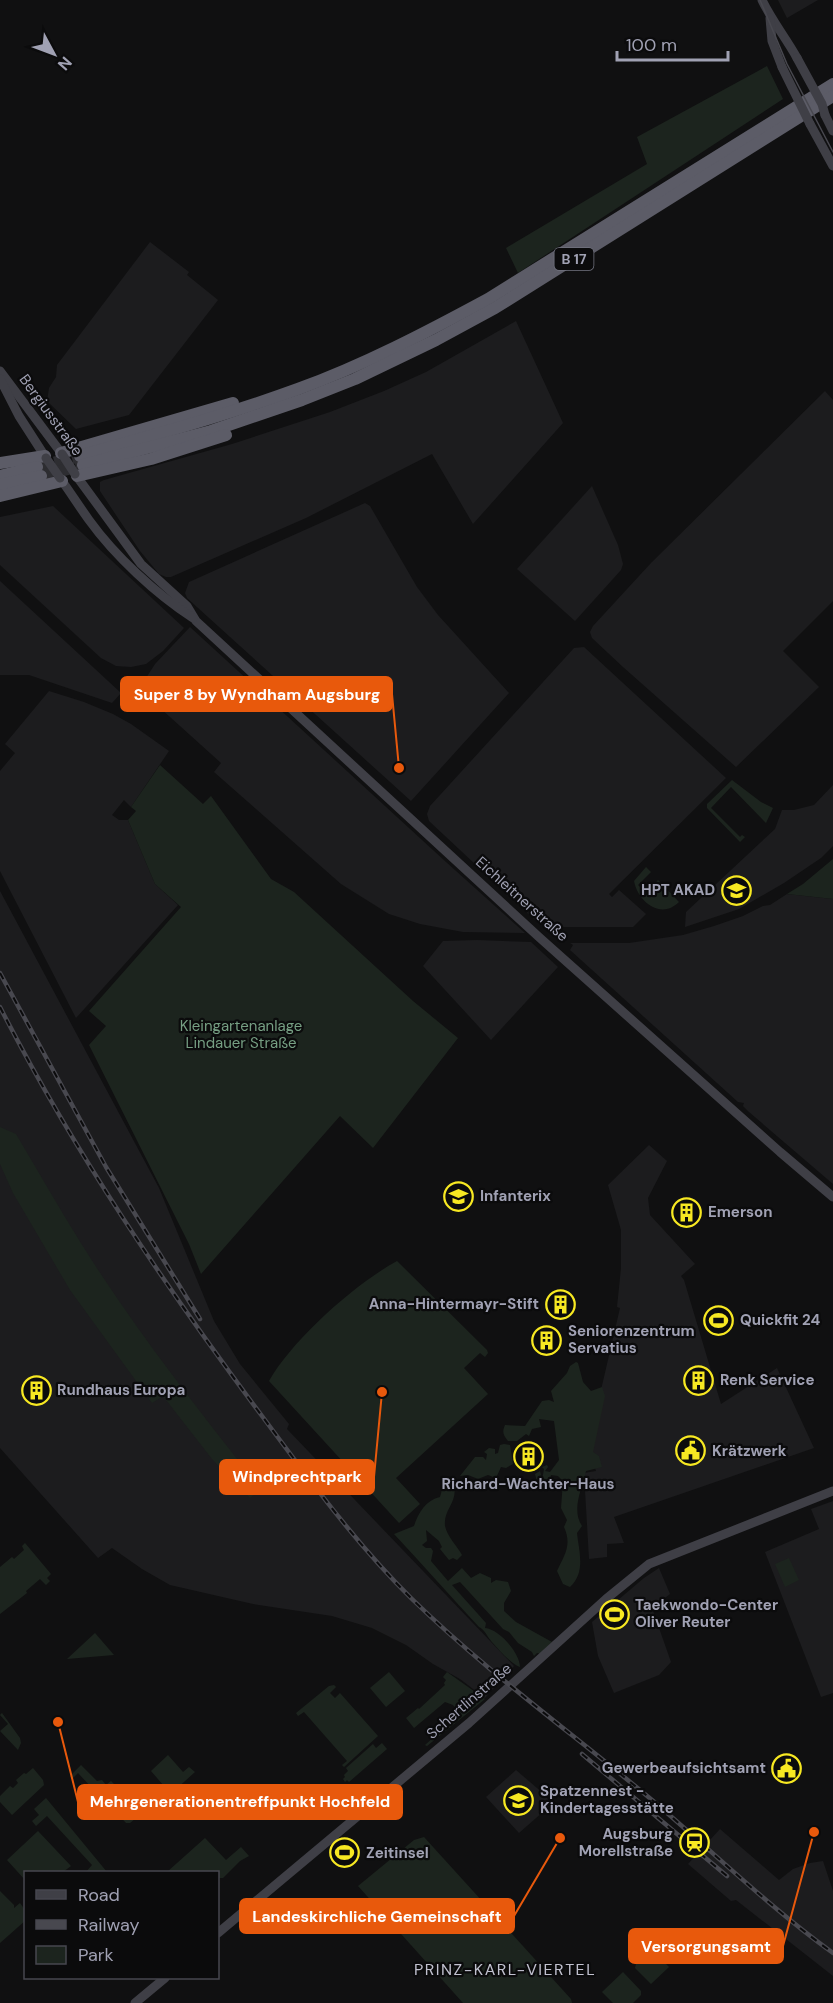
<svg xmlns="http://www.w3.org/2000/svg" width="833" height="2003" viewBox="0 0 833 2003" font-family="'DM Sans',sans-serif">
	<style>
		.built { fill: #1c1c1e }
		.green { fill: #1c241e }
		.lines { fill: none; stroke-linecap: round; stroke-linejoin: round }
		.highway-tunnel { stroke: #2d2d31; stroke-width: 12; stroke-dasharray: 12 6; stroke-linecap: butt }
		.secondary { stroke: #3f3f46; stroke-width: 9 }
		.highway { stroke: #5c5c67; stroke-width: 12 }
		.tram { stroke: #48484f; stroke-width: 1.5 }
		.rail-casing { stroke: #48484f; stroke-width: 4.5 }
		.rail { stroke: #0b0b0c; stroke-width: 2; stroke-dasharray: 7; stroke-linecap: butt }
		.secondary-bridge { stroke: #3f3f46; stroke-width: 9 }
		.labels { text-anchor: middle; stroke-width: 4.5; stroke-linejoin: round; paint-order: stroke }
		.shield { fill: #0b0b0c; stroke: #737481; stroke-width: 1.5 }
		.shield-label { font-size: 14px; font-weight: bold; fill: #a0a1b3 }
		.street-label { font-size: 15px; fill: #a0a1b3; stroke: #0b0b0c }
		.poi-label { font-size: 15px; font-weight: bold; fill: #a0a1b3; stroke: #0b0b0c; text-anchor: start }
		.park-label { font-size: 15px; fill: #769f83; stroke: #0b0b0c }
		.neighbourhood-label { font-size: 16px; letter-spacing: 1.5px; fill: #c1c1cf; stroke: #0b0b0c }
		.leader { fill: none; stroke: #e8590c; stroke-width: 2 }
		.callout-dot { fill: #e8590c; stroke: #0b0b0c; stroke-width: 2 }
		.callout { fill: #e8590c; stroke: #e8590c; stroke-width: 2 }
		.callout-label { font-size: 16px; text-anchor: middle; font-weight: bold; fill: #fff }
	</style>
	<rect width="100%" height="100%" fill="#101011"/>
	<g class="built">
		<path d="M 778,0 L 818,0 L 787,18 Z"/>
		<path d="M 150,242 L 189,272 L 187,275 L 218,300 L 129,415 L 76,429 L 47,401 L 49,388 L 56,377 L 57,365 Z"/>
		<path d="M 516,321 L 563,423 L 473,524 L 432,454 L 306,518 L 171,577 L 166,577 L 159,574 L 140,551 L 100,491 L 100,482 L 104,480 L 232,444 L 330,412 L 384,391 L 426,372 Z"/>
		<path d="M 825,391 L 833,400 L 833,601 L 783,651 L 819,687 L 736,767 L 623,667 L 592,638 L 590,632 L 593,626 L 651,563 Z"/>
		<path d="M 592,486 L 618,545 L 623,564 L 621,570 L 575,621 L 517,569 Z"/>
		<path d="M 365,503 L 370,506 L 417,587 L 438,615 L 509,693 L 411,801 L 187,598 L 185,593 L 189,582 Z"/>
		<path d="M 53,506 L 184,628 L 163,651 L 146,664 L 131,667 L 116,666 L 101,658 L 0,565 L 0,517 Z"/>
		<path d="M 0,581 L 121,693 L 112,703 L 29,675 L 0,675 Z"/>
		<path d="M 190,627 L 446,862 L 525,933 L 463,932 L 420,924 L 389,914 L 341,884 L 214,772 L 221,763 L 139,689 L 155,664 Z"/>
		<path d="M 584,647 L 726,778 L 609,894 L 612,897 L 619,890 L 646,914 L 633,927 L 550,927 L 541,920 L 538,923 L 429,821 L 427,814 L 430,806 L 574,648 Z"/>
		<path d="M 49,691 L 84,702 L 113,714 L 131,724 L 169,751 L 131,807 L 124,800 L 112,815 L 119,820 L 128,820 L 155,884 L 178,905 L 76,1018 L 0,871 L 0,771 L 15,753 L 5,744 Z"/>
		<path d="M 833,785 L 833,846 L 821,858 L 784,883 L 739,909 L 685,927 L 686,912 L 775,829 L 782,810 L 794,810 L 814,805 Z"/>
		<path d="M 0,891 L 159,1188 L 214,1321 L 240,1364 L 289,1424 L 287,1429 L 514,1666 L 485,1698 L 460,1679 L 433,1664 L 406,1645 L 372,1628 L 332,1616 L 253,1604 L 170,1585 L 142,1569 L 112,1548 L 98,1558 L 0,1448 Z"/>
		<path d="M 787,894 L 833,899 L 833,1184 L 749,1112 L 743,1106 L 744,1103 L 738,1102 L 570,950 L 573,945 L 570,943 L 629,943 L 683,935 L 714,926 L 743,916 L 763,906 L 770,905 Z"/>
		<path d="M 477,940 L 531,942 L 558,967 L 491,1040 L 423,966 L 443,941 Z"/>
		<path d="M 649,1145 L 667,1161 L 648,1198 L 650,1215 L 695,1264 L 681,1276 L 684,1280 L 721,1404 L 777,1368 L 814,1448 L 614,1517 L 624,1543 L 607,1544 L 607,1557 L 589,1559 L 584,1473 L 596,1471 L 588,1446 L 620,1308 L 617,1307 L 621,1268 L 621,1230 L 608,1185 Z"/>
		<path d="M 833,1501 L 833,1693 L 821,1697 L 765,1552 L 819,1529 L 811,1509 Z"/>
		<path d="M 659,1568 L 670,1594 L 652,1608 L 671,1662 L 659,1675 L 614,1693 L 598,1656 L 592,1622 L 644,1578 Z"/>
		<path d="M 516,1770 L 544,1794 L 552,1804 L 519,1833 L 486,1797 Z"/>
		<path d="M 720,1829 L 779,1880 L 793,1869 L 810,1863 L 823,1861 L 833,1891 L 833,1976 L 736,1900 L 731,1901 L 688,1864 Z"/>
	</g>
	<g class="green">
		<path d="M 767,66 L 783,99 L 518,273 L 506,248 L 647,164 L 637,137 Z"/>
		<path d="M 160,765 L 203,804 L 211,796 L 271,879 L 294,892 L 413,1001 L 458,1038 L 373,1148 L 340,1116 L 201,1274 L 189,1244 L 89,1045 L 106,1026 L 89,1011 L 181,907 L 155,884 L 128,820 L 136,811 L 131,807 Z"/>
		<path d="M 732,780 L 761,802 L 773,808 L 766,823 L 731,787 L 711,808 L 740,837 L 742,835 L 745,837 L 740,842 L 707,808 L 707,804 Z"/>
		<path d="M 833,859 L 833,899 L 787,894 L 803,884 Z"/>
		<path d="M 646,867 L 651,872 L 638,885 L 646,893 L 658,880 L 679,902 C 661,920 638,902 634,881 Z"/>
		<path d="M 0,1127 L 16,1134 C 37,1169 57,1205 79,1240 C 133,1327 197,1408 260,1488 L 258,1492 L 250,1498 L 212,1459 L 163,1396 L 152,1403 L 70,1290 L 13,1193 L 0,1164 Z"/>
		<path d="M 397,1261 L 487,1350 L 488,1353 L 485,1357 L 480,1353 L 464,1368 L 488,1394 L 396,1478 L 420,1504 L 399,1523 L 269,1381 C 293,1339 355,1284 397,1261 Z"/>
		<path d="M 576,1362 L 578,1363 L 583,1382 L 591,1391 L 602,1387 L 605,1396 L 593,1452 L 599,1456 L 602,1467 L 586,1471 C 582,1489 571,1510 582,1526 L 577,1533 C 579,1552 586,1572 570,1587 L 563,1584 L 557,1571 C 565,1554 572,1545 564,1527 L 567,1520 L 561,1508 L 563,1481 L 558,1476 L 551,1475 L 550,1481 L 546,1480 L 545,1490 L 539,1489 L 535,1474 L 540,1471 L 541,1475 L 538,1478 L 542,1480 L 544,1469 L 542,1467 L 547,1465 L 548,1467 L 545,1471 L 550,1472 L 559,1460 L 554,1421 L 539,1419 L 541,1427 L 532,1429 L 529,1436 L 526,1434 L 517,1441 L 508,1441 C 503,1435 502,1432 505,1425 L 525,1426 L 542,1401 L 549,1400 L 554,1402 L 551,1391 L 567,1373 L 570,1366 Z"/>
		<path d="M 504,1444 L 510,1445 L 513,1464 L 506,1468 L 501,1467 L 496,1478 L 488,1475 L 478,1479 L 468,1475 L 460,1476 L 475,1457 L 483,1457 L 486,1460 L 487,1454 L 484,1452 L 489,1448 L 495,1449 L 495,1454 L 498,1453 L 500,1445 Z"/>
		<path d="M 449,1481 L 453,1481 C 460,1502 443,1508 445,1526 C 447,1536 457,1546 462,1555 L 457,1560 L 453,1558 L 449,1560 L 440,1549 L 442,1547 L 439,1541 L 426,1530 L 427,1541 L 422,1545 L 426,1548 L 431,1548 L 433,1551 L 431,1561 L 448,1581 L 462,1568 L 471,1578 L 480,1573 L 491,1578 L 491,1583 L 496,1580 L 508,1582 L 511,1591 L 504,1603 L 504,1611 L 516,1622 L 552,1642 L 541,1654 L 537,1653 L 534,1656 L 532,1652 L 518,1643 L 509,1632 L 503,1629 L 460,1582 L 452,1585 L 486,1623 L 485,1628 C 499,1629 520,1653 520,1667 C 510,1663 499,1650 491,1641 C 487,1636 485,1630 479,1627 C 450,1596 423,1565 394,1534 L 414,1526 C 418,1513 426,1500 440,1497 L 443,1486 Z"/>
		<path d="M 25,1543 L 51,1574 L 47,1578 L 50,1581 L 46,1585 L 40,1579 L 26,1591 L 27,1593 L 0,1614 L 0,1567 L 12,1557 L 14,1559 L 24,1550 L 22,1546 Z"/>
		<path d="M 789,1558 L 799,1580 L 785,1587 L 775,1564 Z"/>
		<path d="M 95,1633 L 114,1655 L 67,1659 Z"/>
		<path d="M 389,1672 L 405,1691 L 386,1707 L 370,1688 Z"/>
		<path d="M 447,1672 L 485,1699 L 427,1746 L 425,1745 L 460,1714 L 453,1705 L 445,1702 L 414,1728 L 406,1718 L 418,1708 L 419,1709 L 445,1685 L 444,1683 L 446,1680 L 443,1677 Z"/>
		<path d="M 334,1685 L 336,1687 L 330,1693 L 335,1698 L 340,1693 L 378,1736 L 344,1767 L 342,1765 L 347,1761 L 304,1712 L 298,1716 L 296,1713 L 329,1686 Z"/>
		<path d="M 2,1713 L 20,1738 L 21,1743 L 18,1750 L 0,1731 L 8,1724 L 0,1715 Z"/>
		<path d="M 382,1743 L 387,1749 L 349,1782 L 347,1780 L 345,1782 L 343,1779 L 345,1777 L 344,1775 L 348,1771 L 346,1768 L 373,1744 L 376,1748 Z"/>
		<path d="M 168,1755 L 183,1772 L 189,1767 L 195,1772 L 154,1809 L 152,1807 L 156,1802 L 151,1797 L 164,1786 L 151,1771 Z"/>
		<path d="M 81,1765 L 97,1781 L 102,1780 L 106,1785 L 111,1781 L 114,1784 L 102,1796 L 96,1790 L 92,1793 L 90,1791 L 93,1789 L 78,1773 L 72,1779 L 70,1776 Z"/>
		<path d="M 33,1768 L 43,1780 L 44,1785 L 12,1815 L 0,1802 L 0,1796 L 10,1786 L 13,1788 L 18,1783 L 16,1780 L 24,1773 L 26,1774 Z"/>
		<path d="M 110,1793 L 111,1795 L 109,1797 L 114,1793 L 136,1818 L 130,1823 L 126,1823 L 103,1798 Z"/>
		<path d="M 46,1798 L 107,1872 L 86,1872 L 92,1865 L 47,1816 L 36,1826 L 32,1821 L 39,1815 L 34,1809 Z"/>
		<path d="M 38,1831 L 71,1866 L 63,1872 L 26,1872 L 25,1880 L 7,1860 Z"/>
		<path d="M 424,1837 L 571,1999 L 572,2003 L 463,2003 L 358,1886 L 414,1840 Z"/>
		<path d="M 205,1838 L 226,1860 L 241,1847 L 249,1856 L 240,1861 L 223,1878 L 218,1878 L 218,1872 L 167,1872 Z"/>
		<path d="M 0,1891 L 14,1905 L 14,1908 L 20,1903 L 25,1910 L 26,1920 L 0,1943 Z"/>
		<path d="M 651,1949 L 669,1967 L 651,1984 L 635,1968 L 636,1964 Z"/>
		<path d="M 623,1972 L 641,1991 L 641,1995 L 633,2003 L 613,2003 L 602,1992 Z"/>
	</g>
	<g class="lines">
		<g class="highway-tunnel">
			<path d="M 37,467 L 80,456"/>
			<path d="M 41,476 L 80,466"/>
		</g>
		<g class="secondary">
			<path d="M 762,0 C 772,21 786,38 797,58"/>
			<path d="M 770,18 L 772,41 L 782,67"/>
			<path d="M 825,115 L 833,131"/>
			<path d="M 810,124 L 833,166"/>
			<path d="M 0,371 L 62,454"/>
			<path d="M 0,379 L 19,416 L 46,458"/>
			<path d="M 75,474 L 141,564 L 187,606 L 196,621 L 540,938 L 780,1152 L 833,1197"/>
			<path d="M 60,478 C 70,492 79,506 89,520 C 115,556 156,594 193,618"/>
			<path d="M 218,1933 L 469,1723 L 606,1599 L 649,1564 L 833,1491"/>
			<path d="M 135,2003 L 165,1978"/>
		</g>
		<g class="highway">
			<path d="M 61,453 L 233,403"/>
			<path d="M 80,456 C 153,435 227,415 298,389 C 364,365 427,332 488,299 L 833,84"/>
			<path d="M 0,463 L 45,456"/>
			<path d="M 83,465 L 211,431 L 302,400 L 355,379 L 436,340 L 495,308 L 833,96"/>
			<path d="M 0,476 L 37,467"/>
			<path d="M 77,476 L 151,459 L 226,435"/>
			<path d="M 0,485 L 41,476"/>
			<path d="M 0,496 L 62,481"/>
		</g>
		<path class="tram" d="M 760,0 L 787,64 L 833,152"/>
		<defs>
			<g id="rail">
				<path d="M 0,973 L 106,1167 L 200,1319"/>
				<path d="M 0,1007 C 74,1152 165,1286 262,1416 C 309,1479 356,1544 412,1599 C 487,1672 572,1733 652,1800 C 712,1851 769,1907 833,1953"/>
				<path d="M 582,1754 L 727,1876"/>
			</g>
		</defs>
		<use href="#rail" class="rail-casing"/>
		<use href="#rail" class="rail"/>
		<g class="secondary-bridge">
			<path d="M 797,58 L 822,104 L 825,115"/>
			<path d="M 782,67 L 810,124"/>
			<path d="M 62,454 L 75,474"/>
			<path d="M 46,458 L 60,478"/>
		</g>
	</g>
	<defs>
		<symbol id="school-ring" viewBox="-11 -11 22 22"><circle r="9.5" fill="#0b0b0c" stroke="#f7e822" stroke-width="1.5"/><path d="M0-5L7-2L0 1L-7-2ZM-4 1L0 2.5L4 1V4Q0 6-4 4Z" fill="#f7e822"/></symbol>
		<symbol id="building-ring" viewBox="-11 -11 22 22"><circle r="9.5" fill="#0b0b0c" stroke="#f7e822" stroke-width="1.5"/><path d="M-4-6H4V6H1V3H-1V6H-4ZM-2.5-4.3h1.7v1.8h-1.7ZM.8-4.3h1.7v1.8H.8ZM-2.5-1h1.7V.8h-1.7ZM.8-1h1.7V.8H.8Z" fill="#f7e822"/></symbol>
		<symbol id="stadium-ring" viewBox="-11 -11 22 22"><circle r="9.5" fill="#0b0b0c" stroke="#f7e822" stroke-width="1.5"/><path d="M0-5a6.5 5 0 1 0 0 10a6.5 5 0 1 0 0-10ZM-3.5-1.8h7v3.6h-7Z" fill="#f7e822"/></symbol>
		<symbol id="civic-ring" viewBox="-11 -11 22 22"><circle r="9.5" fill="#0b0b0c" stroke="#f7e822" stroke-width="1.5"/><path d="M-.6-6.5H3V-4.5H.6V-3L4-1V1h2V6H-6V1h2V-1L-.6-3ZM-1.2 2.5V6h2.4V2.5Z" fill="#f7e822"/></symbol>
		<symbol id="station-ring" viewBox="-11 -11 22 22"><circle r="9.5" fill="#0b0b0c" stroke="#f7e822" stroke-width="1.5"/><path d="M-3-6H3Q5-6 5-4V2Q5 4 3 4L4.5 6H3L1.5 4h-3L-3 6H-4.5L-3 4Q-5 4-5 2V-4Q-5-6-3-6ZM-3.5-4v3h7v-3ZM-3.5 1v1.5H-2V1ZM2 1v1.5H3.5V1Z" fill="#f7e822"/></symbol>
	</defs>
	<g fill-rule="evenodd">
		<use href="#school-ring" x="720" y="874" width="33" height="33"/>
		<use href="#school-ring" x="442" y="1180" width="33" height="33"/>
		<use href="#building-ring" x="670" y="1196" width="33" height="33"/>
		<use href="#building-ring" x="544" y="1288" width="33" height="33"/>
		<use href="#stadium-ring" x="702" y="1304" width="33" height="33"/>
		<use href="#building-ring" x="530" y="1324" width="33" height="33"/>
		<use href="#building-ring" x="682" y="1364" width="33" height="33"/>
		<use href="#building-ring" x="20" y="1374" width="33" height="33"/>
		<use href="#civic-ring" x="674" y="1434" width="33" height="33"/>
		<use href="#building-ring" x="512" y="1440" width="33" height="33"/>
		<use href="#stadium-ring" x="598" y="1598" width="33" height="33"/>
		<use href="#civic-ring" x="770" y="1752" width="33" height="33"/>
		<use href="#school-ring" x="502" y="1784" width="33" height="33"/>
		<use href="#station-ring" x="678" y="1826" width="33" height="33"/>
		<use href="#stadium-ring" x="328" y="1836" width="33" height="33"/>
	</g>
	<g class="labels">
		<rect class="shield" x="554.5" y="248" width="39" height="22" rx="4.5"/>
		<g class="shield-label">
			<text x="574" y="264">B 17</text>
		</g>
		<g class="street-label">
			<text transform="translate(51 415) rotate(54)" y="5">Bergiusstraße</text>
			<text transform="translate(522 899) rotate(42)" y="5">Eichleitnerstraße</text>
			<text transform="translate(469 1701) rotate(-41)" y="5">Schertlinstraße</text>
		</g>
		<g class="poi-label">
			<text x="715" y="895" text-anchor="end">HPT AKAD</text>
			<text x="480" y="1201">Infanterix</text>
			<text x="708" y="1217">Emerson</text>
			<text x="539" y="1309" text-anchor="end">Anna-Hintermayr-Stift</text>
			<text x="740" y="1325">Quickfit 24</text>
			<text x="568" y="1336">Seniorenzentrum<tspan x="568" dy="17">Servatius</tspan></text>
			<text x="720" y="1385">Renk Service</text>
			<text x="57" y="1395">Rundhaus Europa</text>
			<text x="712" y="1456">Krätzwerk</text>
			<text x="528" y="1489" text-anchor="middle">Richard-Wachter-Haus</text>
			<text x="635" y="1610">Taekwondo-Center<tspan x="635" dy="17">Oliver Reuter</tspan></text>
			<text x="766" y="1773" text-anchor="end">Gewerbeaufsichtsamt</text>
			<text x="540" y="1796">Spatzennest -<tspan x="540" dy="17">Kindertagesstätte</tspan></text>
			<text x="673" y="1839" text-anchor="end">Augsburg<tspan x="673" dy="17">Morellstraße</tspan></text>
			<text x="366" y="1858">Zeitinsel</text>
		</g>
		<g class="park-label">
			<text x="241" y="1031">Kleingartenanlage<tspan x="241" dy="17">Lindauer Straße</tspan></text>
		</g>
		<g class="neighbourhood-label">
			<text x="505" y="1975">PRINZ-KARL-VIERTEL</text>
		</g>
	</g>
	<path class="leader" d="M399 768L392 694M382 1392L374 1477M58 1722L78 1802M560 1838L514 1916M814 1832L783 1946"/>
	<g class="callout-dot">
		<circle cx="399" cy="768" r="6"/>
		<circle cx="382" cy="1392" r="6"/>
		<circle cx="58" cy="1722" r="6"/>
		<circle cx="560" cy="1838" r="6"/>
		<circle cx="814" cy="1832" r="6"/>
	</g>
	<g class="callout">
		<rect x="121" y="677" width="271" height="34" rx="6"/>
		<rect x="220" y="1460" width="154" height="34" rx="6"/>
		<rect x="78" y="1785" width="324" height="34" rx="6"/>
		<rect x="240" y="1899" width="274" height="34" rx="6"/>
		<rect x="629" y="1929" width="154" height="34" rx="6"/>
	</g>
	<g class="callout-label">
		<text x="257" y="700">Super 8 by Wyndham Augsburg</text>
		<text x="297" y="1482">Windprechtpark</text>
		<text x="240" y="1807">Mehrgenerationentreffpunkt Hochfeld</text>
		<text x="377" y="1922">Landeskirchliche Gemeinschaft</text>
		<text x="706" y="1952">Versorgungsamt</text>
	</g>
	<rect x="24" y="1871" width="195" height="108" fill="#0b0b0c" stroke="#47474f" stroke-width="1.5"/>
	<rect x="36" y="1890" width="30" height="9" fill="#3f3f46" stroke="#47474f" stroke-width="1.5"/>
	<text x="78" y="1901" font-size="18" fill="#a0a1b3">Road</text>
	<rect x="36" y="1920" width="30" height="9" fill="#48484f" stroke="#47474f" stroke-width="1.5"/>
	<text x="78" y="1931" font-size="18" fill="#a0a1b3">Railway</text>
	<rect x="36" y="1946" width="30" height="18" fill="#1c241e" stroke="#47474f" stroke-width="1.5"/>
	<text x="78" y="1961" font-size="18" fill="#a0a1b3">Park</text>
	<g transform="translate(54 54) rotate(131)" stroke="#0b0b0c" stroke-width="4.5" paint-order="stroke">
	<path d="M0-4.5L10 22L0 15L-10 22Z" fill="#a0a1b3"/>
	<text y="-9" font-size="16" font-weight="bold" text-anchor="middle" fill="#a0a1b3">N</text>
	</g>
	<path d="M617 51v9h111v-9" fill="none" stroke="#a0a1b3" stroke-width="3"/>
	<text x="626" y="51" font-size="18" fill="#a0a1b3" stroke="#0b0b0c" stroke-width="4.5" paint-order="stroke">100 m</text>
</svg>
